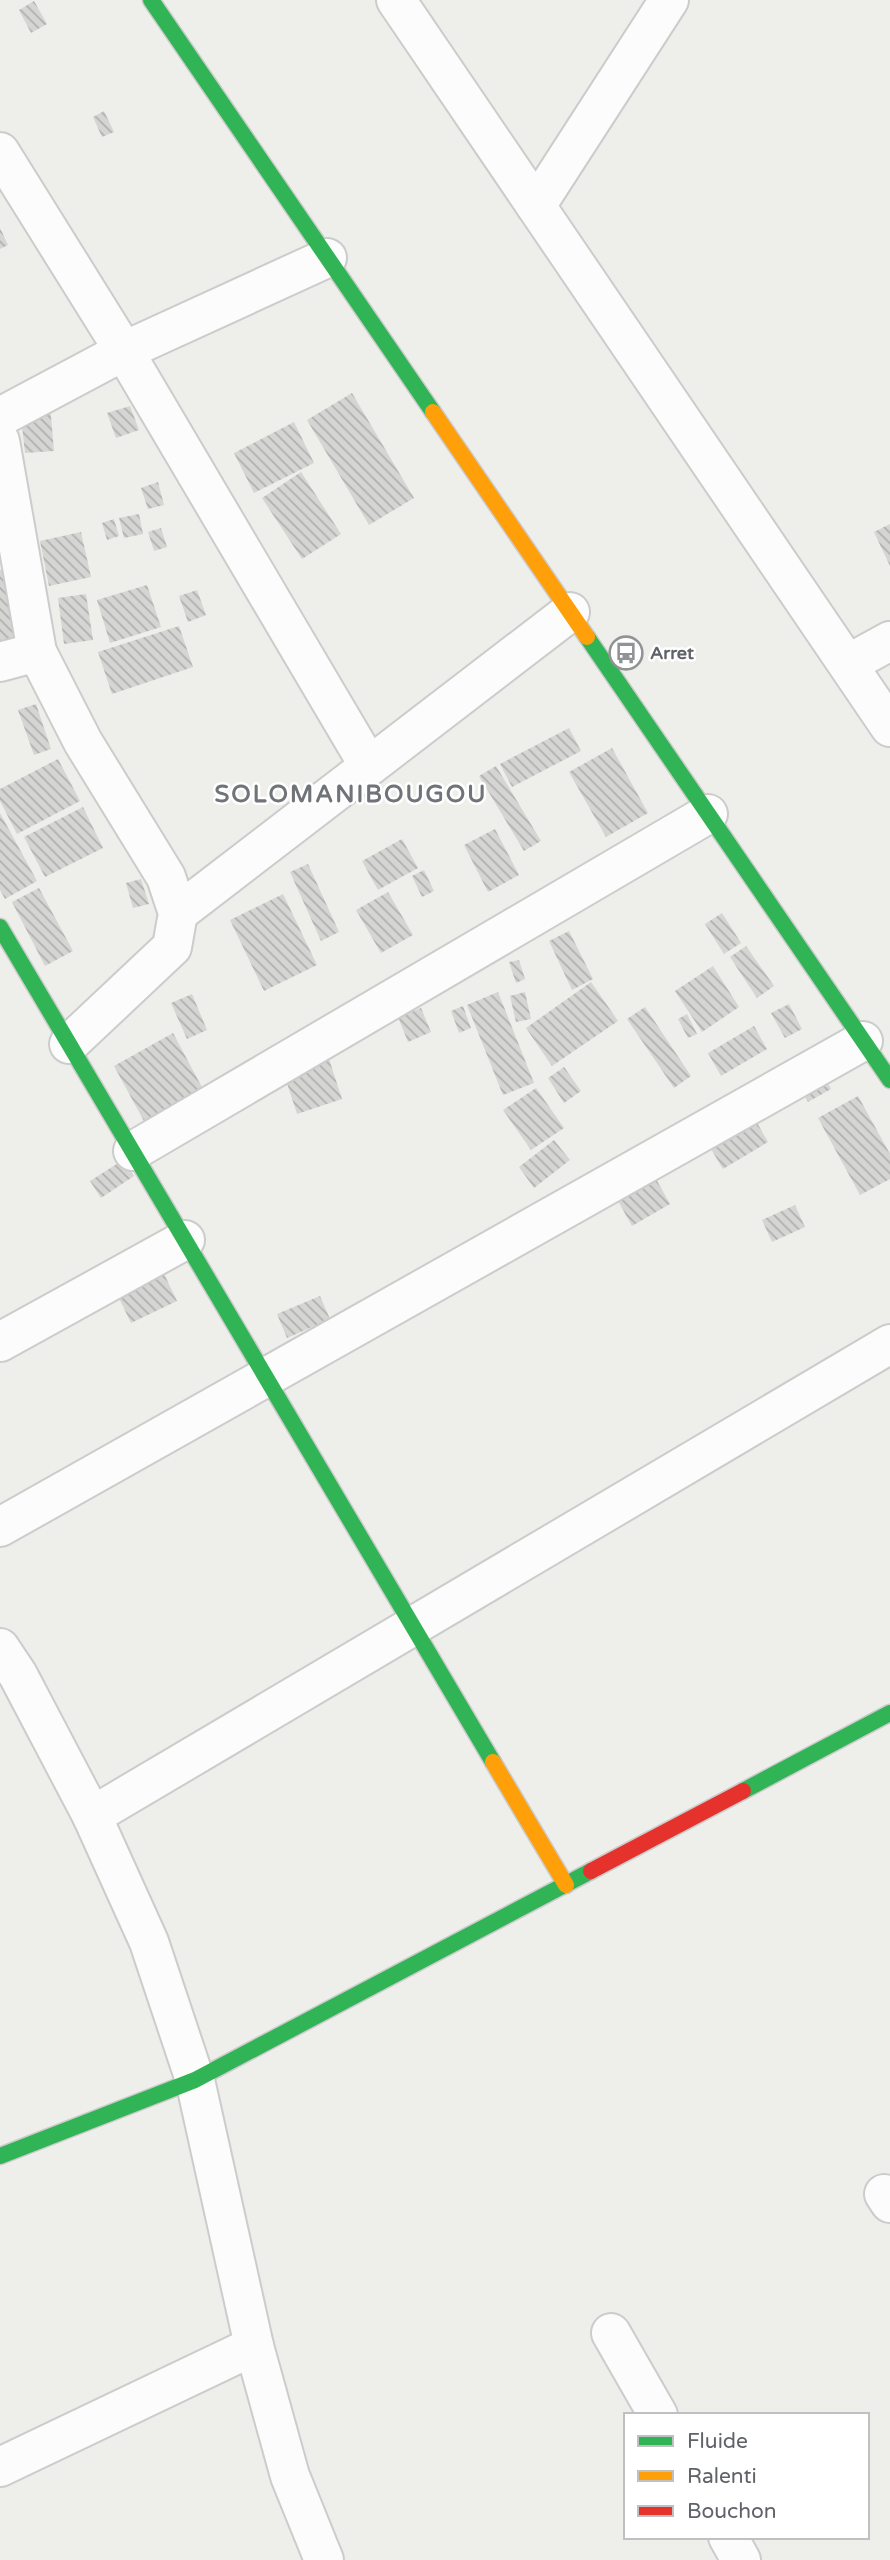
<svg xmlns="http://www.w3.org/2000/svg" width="890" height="2560" viewBox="0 0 890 2560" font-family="'Varela Round',sans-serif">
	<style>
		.building { fill: url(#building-back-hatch) }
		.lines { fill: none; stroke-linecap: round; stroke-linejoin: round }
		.street-casing { stroke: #cbcccc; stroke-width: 42 }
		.fast-casing { stroke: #cbcbcc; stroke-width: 19 }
		.slow-casing { stroke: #cbcbcc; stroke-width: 19 }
		.jam-casing { stroke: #cbcbcc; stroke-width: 19 }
		.street { stroke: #fcfcfc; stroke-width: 38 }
		.fast { stroke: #30b455; stroke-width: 16 }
		.slow { stroke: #ff9f0a; stroke-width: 16 }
		.jam { stroke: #e5322d; stroke-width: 16 }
		.labels { text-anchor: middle; stroke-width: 5; stroke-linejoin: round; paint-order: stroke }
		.poi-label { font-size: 18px; font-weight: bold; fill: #5f6267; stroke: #fff; text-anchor: start }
		.district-label { font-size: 24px; font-weight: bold; letter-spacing: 2px; fill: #707479; stroke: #fff }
	</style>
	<defs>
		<pattern id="building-back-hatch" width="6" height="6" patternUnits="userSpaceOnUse" patternTransform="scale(1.75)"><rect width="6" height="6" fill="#d5d5d3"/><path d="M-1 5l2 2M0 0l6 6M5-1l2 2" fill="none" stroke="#b0b0af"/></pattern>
	</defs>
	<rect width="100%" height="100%" fill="#eeeeea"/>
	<g class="building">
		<path d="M 34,1 L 47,24 L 31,33 L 19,10 Z"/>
		<path d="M 104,111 L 114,132 L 102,137 L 93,117 Z"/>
		<path d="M 0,228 L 8,245 L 0,249 Z"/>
		<path d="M 352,393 L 414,498 L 369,525 L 307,420 Z"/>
		<path d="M 50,405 L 54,451 L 25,453 L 20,408 Z"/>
		<path d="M 130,406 L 139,430 L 116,438 L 107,413 Z"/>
		<path d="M 294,422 L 314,463 L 254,493 L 234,453 Z"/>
		<path d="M 301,472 L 341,534 L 302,559 L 262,498 Z"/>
		<path d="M 158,482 L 164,505 L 148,509 L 141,488 Z"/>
		<path d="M 139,514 L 143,534 L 124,538 L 119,518 Z"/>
		<path d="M 114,519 L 119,536 L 107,540 L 102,523 Z"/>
		<path d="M 890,524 L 890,566 L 874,532 Z"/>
		<path d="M 161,528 L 167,547 L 154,551 L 148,532 Z"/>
		<path d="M 81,532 L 91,577 L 49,586 L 40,541 Z"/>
		<path d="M 9,569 L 21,639 L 0,643 L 0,570 Z"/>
		<path d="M 147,585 L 161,627 L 110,643 L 97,600 Z"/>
		<path d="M 197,590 L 206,615 L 188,622 L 179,596 Z"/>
		<path d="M 86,594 L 93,640 L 64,644 L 58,598 Z"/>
		<path d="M 179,626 L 193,667 L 112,694 L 98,652 Z"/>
		<path d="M 36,704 L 51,749 L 34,755 L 18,710 Z"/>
		<path d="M 569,728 L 581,751 L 512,787 L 500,764 Z"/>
		<path d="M 612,748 L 648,813 L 606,837 L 569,772 Z"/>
		<path d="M 58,759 L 80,801 L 17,834 L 0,801 L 0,789 Z"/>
		<path d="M 496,766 L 541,841 L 524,851 L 479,776 Z"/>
		<path d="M 83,807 L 103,848 L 45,877 L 24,837 Z"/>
		<path d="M 0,813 L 37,881 L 5,899 L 0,890 Z"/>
		<path d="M 495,829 L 519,875 L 488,892 L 464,845 Z"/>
		<path d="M 402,839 L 418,868 L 378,890 L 362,861 Z"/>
		<path d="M 308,864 L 339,932 L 321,941 L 290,872 Z"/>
		<path d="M 424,870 L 434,891 L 422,897 L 412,876 Z"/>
		<path d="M 141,879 L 149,904 L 133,908 L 126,883 Z"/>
		<path d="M 39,888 L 73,951 L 45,966 L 12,902 Z"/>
		<path d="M 388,892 L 413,935 L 381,953 L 356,910 Z"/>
		<path d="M 283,894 L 317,965 L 264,991 L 230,920 Z"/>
		<path d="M 722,913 L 741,943 L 724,954 L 705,924 Z"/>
		<path d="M 569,931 L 593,979 L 572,990 L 549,941 Z"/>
		<path d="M 746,946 L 774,986 L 757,998 L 730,957 Z"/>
		<path d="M 519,960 L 525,979 L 516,983 L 509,962 Z"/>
		<path d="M 713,966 L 739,1007 L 702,1032 L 675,991 Z"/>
		<path d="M 591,982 L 618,1021 L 552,1066 L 526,1028 Z"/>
		<path d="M 498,992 L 534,1083 L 503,1095 L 467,1005 Z"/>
		<path d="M 525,992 L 531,1019 L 516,1022 L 510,996 Z"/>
		<path d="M 192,994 L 207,1030 L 187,1039 L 171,1003 Z"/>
		<path d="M 789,1004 L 802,1029 L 785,1038 L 771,1013 Z"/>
		<path d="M 463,1006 L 471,1028 L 459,1033 L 451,1011 Z"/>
		<path d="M 645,1007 L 691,1076 L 674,1088 L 627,1019 Z"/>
		<path d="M 421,1008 L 431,1032 L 408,1042 L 398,1017 Z"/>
		<path d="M 687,1014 L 697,1034 L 688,1038 L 678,1019 Z"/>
		<path d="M 754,1026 L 767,1049 L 721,1076 L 708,1053 Z"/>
		<path d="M 173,1033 L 204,1091 L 145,1123 L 114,1066 Z"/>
		<path d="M 328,1056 L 342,1099 L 297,1114 L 283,1071 Z"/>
		<path d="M 564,1067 L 581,1091 L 564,1103 L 548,1078 Z"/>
		<path d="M 824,1076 L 831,1089 L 808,1102 L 801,1089 Z"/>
		<path d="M 536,1088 L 564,1128 L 531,1150 L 503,1110 Z"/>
		<path d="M 858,1096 L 890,1154 L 890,1179 L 860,1195 L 818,1118 Z"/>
		<path d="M 756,1121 L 768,1142 L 723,1169 L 711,1149 Z"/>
		<path d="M 554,1140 L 570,1160 L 534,1188 L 519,1167 Z"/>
		<path d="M 123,1160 L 134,1176 L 101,1198 L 90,1181 Z"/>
		<path d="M 656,1179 L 670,1204 L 632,1226 L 618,1201 Z"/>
		<path d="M 795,1205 L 805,1227 L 772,1242 L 762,1220 Z"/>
		<path d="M 164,1274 L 177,1301 L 131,1323 L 118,1296 Z"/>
		<path d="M 320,1296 L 330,1319 L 287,1338 L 277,1314 Z"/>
	</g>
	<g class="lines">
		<defs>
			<g id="street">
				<path d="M 396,0 L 890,727"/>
				<path d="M 0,152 L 124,351 L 369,766"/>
				<path d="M 536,206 L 669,0"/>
				<path d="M 0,417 L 124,351 L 327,258"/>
				<path d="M 0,441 L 37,652 L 83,742 L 166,877 L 178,913 L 172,947 L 69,1044"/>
				<path d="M 0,662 L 37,652"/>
				<path d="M 848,664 L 890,641"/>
				<path d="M 178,913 L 570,612"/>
				<path d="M 133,1151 L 708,814"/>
				<path d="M 0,1342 L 185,1240"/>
				<path d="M 0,1527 L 863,1041"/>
				<path d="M 0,1648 L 18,1675 L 92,1816 L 149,1942 L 195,2080 L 254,2346 L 290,2476 L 324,2560"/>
				<path d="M 92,1816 L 890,1344"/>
				<path d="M 884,2194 L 890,2203"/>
				<path d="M 611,2333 L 658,2415"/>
				<path d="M 0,2467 L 254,2346"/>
				<path d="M 728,2537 L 741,2560"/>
			</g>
			<g id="fast">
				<path d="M 151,0 L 433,412"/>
				<path d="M 587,637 L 890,1080"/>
				<path d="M 0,927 L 493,1762"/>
				<path d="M 743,1791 L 890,1713"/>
				<path d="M 0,2156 L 195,2080 L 591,1871"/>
			</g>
			<g id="slow">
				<path d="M 433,412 L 587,637"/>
				<path d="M 493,1762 L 566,1885"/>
			</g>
			<path id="jam" d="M 591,1871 L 743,1791"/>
		</defs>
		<use href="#street" class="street-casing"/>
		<use href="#fast" class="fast-casing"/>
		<use href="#slow" class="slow-casing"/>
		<use href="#jam" class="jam-casing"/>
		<use href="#street" class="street"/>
		<use href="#fast" class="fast"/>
		<use href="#slow" class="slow"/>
		<use href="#jam" class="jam"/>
	</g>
	<defs>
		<symbol id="bus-ring" viewBox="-11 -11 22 22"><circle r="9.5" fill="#fff" stroke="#919395" stroke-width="1.5"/><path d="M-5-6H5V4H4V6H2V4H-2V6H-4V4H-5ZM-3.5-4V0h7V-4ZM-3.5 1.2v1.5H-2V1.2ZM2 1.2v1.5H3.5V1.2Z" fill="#919395"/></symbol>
	</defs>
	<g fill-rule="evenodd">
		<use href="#bus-ring" x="607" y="634" width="38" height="38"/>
	</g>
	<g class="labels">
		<g class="poi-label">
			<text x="650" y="659">Arret</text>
		</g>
		<g class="district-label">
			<text x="351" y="802">SOLOMANIBOUGOU</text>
		</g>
	</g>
	<rect x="624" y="2413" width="245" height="126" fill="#ffffff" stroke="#bfc0c2" stroke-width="2"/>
	<rect x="638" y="2436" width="35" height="10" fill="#30b455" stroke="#bfc0c2" stroke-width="2"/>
	<text x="687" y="2448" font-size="21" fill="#5f6267">Fluide</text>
	<rect x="638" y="2471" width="35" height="10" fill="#ff9f0a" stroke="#bfc0c2" stroke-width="2"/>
	<text x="687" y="2483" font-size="21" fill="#5f6267">Ralenti</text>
	<rect x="638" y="2506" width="35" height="10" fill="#e5322d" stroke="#bfc0c2" stroke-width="2"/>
	<text x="687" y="2518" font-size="21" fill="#5f6267">Bouchon</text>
</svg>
